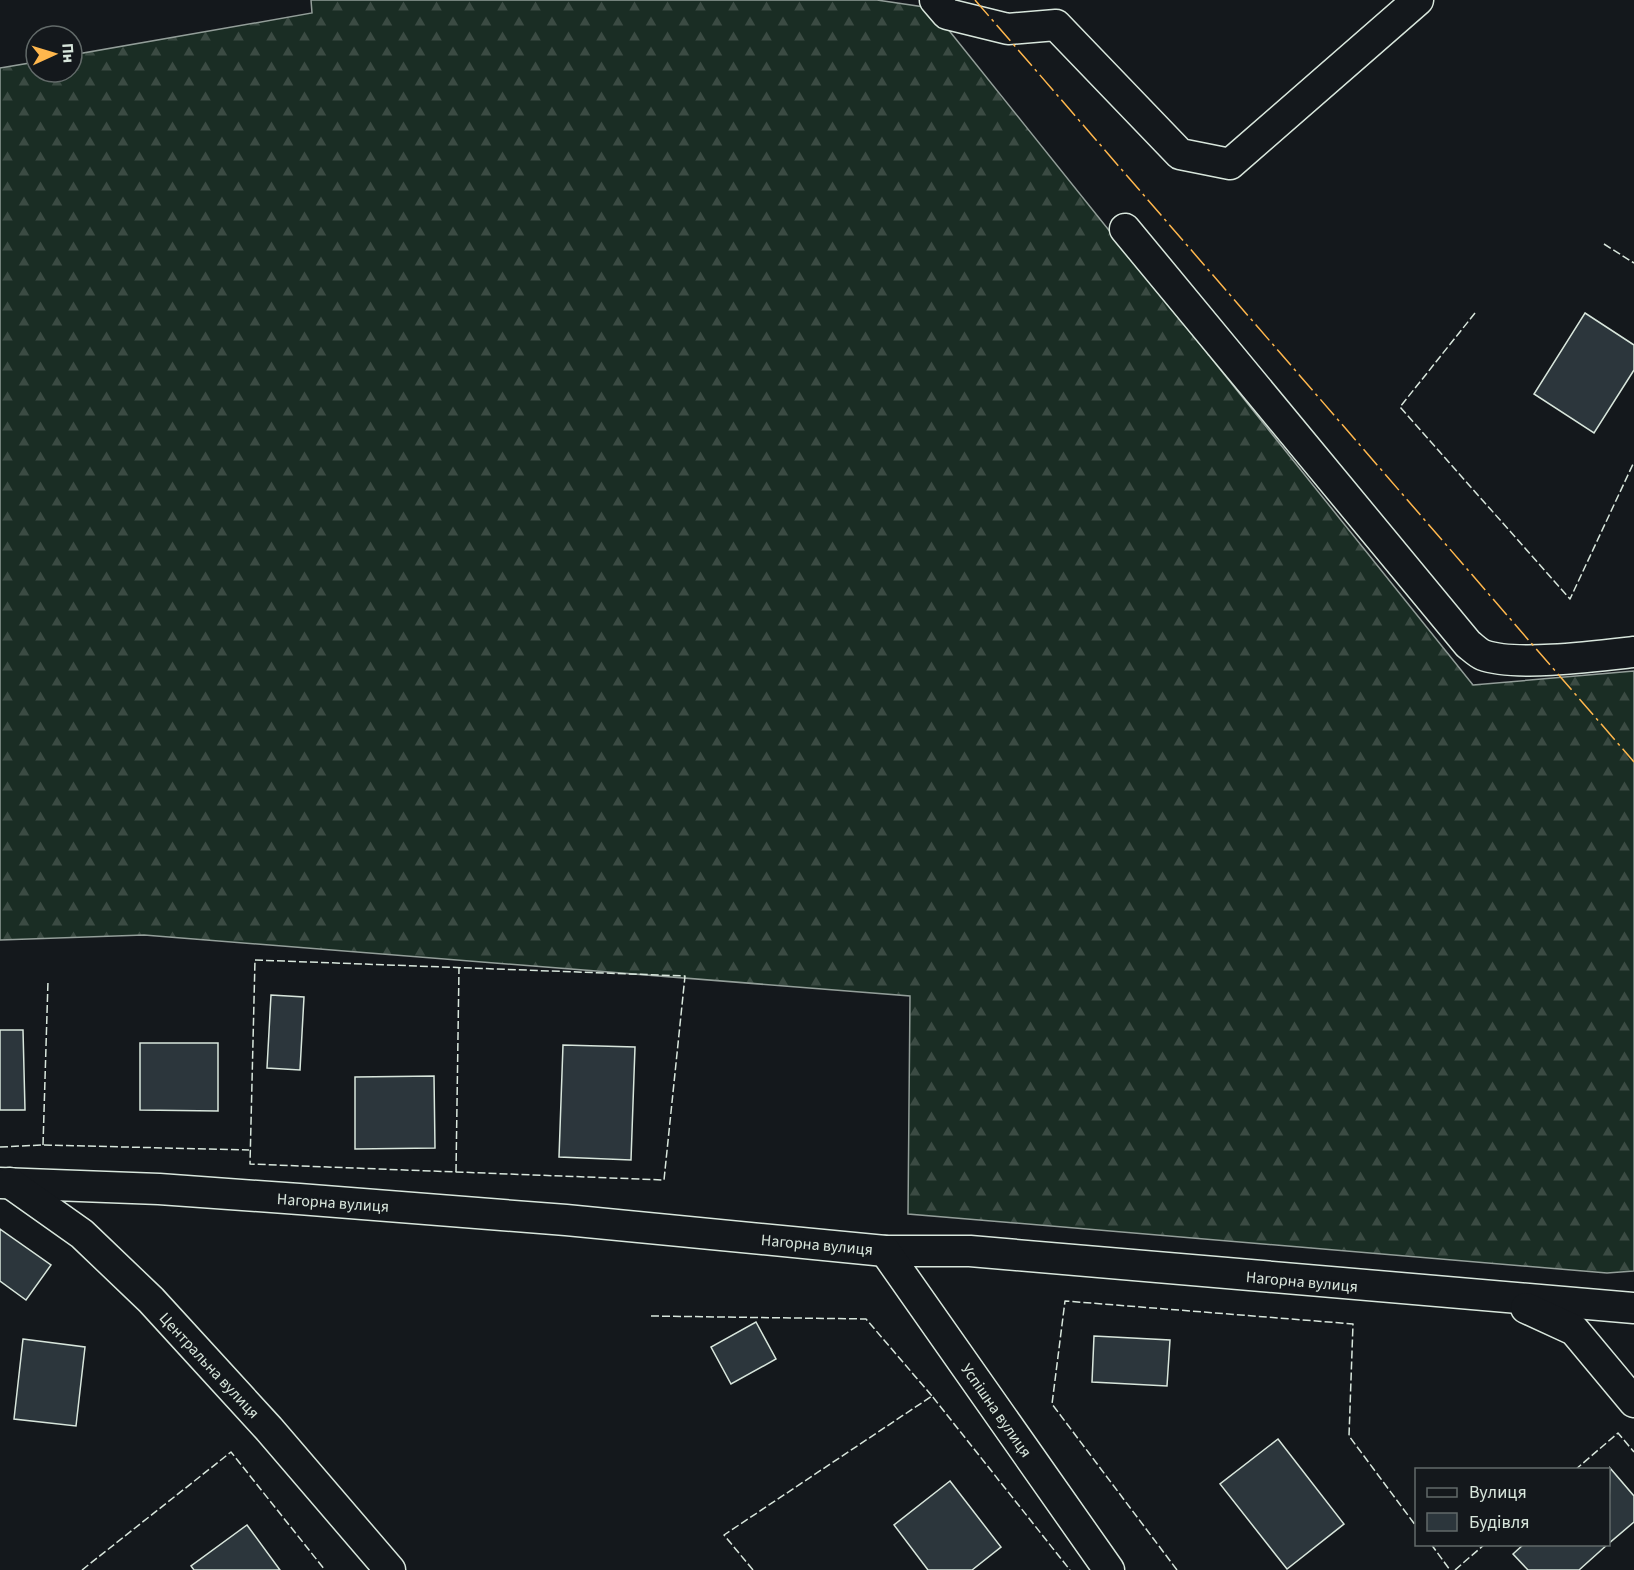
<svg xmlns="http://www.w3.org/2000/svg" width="1634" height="1570" viewBox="0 0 1634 1570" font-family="'Source Sans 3',sans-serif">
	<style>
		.forest { fill: url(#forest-firs); stroke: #939e99; stroke-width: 1.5 }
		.building { fill: #2c363c; stroke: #d8e6dc; stroke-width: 1.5 }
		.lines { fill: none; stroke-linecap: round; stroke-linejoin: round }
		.minor-casing { stroke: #d8e6dc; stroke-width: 33 }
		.minor { stroke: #14181c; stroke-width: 30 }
		.fence { stroke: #d8e6dc; stroke-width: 1.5; stroke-dasharray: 8 3; stroke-linecap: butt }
		.power { stroke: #ffb74d; stroke-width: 1.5; stroke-dasharray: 21 4.5 3 4.5; stroke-linecap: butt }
		.labels { text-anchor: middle; stroke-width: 4.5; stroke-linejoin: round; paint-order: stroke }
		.street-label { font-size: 16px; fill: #d8e6dc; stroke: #14181c }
	</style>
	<defs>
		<pattern id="forest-firs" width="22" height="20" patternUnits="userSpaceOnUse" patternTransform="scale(1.5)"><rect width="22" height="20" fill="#1a2d24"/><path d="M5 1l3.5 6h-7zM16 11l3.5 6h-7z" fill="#3b4b43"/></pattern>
	</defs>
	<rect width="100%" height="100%" fill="#14181c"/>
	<path class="forest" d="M 311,0 L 877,0 L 931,8 L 1473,685 L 1634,671 L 1634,1271 L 1607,1273 L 908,1214 L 910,996 L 144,935 L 0,940 L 0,68 L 36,62 L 36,72 L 72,72 L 72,55 L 312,13 Z"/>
	<g class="building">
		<path d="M 1585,313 L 1634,345 L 1634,370 L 1594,433 L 1534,394 Z"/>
		<path d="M 271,995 L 304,997 L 300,1070 L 267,1068 Z"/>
		<path d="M 0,1030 L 23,1030 L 25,1110 L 0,1110 Z"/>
		<path d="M 140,1043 L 218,1043 L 218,1111 L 140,1110 Z"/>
		<path d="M 563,1045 L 635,1047 L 631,1160 L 559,1157 Z"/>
		<path d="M 434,1076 L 435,1148 L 355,1149 L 355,1077 Z"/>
		<path d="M 0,1229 L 51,1265 L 26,1300 L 0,1281 Z"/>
		<path d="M 756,1322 L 776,1359 L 731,1384 L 711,1347 Z"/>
		<path d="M 1094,1336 L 1170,1340 L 1167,1386 L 1092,1382 Z"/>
		<path d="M 23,1339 L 85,1347 L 76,1426 L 14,1419 Z"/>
		<path d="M 1278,1439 L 1344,1524 L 1287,1569 L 1220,1484 Z"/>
		<path d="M 1610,1468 L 1634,1496 L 1634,1522 L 1608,1544 Z"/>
		<path d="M 950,1481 L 1001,1547 L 972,1570 L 928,1570 L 894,1525 Z"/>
		<path d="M 247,1525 L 280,1570 L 194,1570 L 191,1566 Z"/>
		<path d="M 1524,1544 L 1608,1544 L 1579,1570 L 1528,1570 L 1513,1554 Z"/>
	</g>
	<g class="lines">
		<defs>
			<g id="minor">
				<path d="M 935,0 L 947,14 L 1008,29 L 1056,25 L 1180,154 L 1230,164 L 1418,0"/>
				<path d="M 1125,229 L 1468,644 C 1472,647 1478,653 1483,655 C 1515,667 1599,656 1634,652"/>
				<path d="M 0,1183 L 159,1189 L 299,1199 L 566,1220 L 885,1251 L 970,1251 L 1634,1308"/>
				<path d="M 10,1183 L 82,1234 L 151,1300 L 269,1429 L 390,1570"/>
				<path d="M 885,1251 L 1109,1570"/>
				<path d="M 1526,1308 L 1574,1330 L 1634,1402"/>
			</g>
		</defs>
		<use href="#minor" class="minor-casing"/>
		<use href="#minor" class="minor"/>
		<g class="fence">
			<path d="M 1604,244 L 1634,263"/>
			<path d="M 1475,313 L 1400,407 L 1570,599 L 1634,462"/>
			<path d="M 255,960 L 685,976 L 664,1180 L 250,1164 Z"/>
			<path d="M 43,1145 L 48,981"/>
			<path d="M 0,1147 L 43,1145 L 249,1150"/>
			<path d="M 456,1172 L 459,968"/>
			<path d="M 651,1316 L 866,1319 L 932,1396"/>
			<path d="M 1575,1470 L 1618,1433 L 1634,1452"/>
			<path d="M 1431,1544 L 1450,1570"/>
			<path d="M 82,1570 L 231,1452 L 325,1570"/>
			<path d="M 753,1570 L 724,1535 L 932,1396 L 1070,1570"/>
			<path d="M 1177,1570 L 1052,1404 L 1065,1301 L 1353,1324 L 1349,1436 L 1416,1526"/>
			<path d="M 1455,1570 L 1485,1544"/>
		</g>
		<path class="power" d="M 975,0 L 1634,762"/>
	</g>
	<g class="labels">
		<g class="street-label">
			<text transform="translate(333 1202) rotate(4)" y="6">Нагорна вулиця</text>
			<text transform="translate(817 1244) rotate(5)" y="6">Нагорна вулиця</text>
			<text transform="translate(1302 1281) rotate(5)" y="6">Нагорна вулиця</text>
			<text transform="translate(210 1365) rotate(47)" y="6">Центральна вулиця</text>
			<text transform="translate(997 1410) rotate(55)" y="6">Успішна вулиця</text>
		</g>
	</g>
	<rect x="1415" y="1468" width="195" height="78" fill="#14181c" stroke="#626a69" stroke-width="1.5"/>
	<rect x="1427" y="1488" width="30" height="9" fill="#14181c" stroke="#626a69" stroke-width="1.5"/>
	<text x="1469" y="1498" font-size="18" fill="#d8e6dc">Вулиця</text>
	<rect x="1427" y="1513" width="30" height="18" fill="#2c363c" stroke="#626a69" stroke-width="1.5"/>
	<text x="1469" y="1528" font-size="18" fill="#d8e6dc">Будівля</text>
	<g transform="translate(54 54) rotate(86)"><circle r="28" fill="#14181c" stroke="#626a69" stroke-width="1.5"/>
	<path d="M0-4.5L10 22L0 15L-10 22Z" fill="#ffb74d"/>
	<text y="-9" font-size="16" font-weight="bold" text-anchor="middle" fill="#d8e6dc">Пн</text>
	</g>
</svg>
